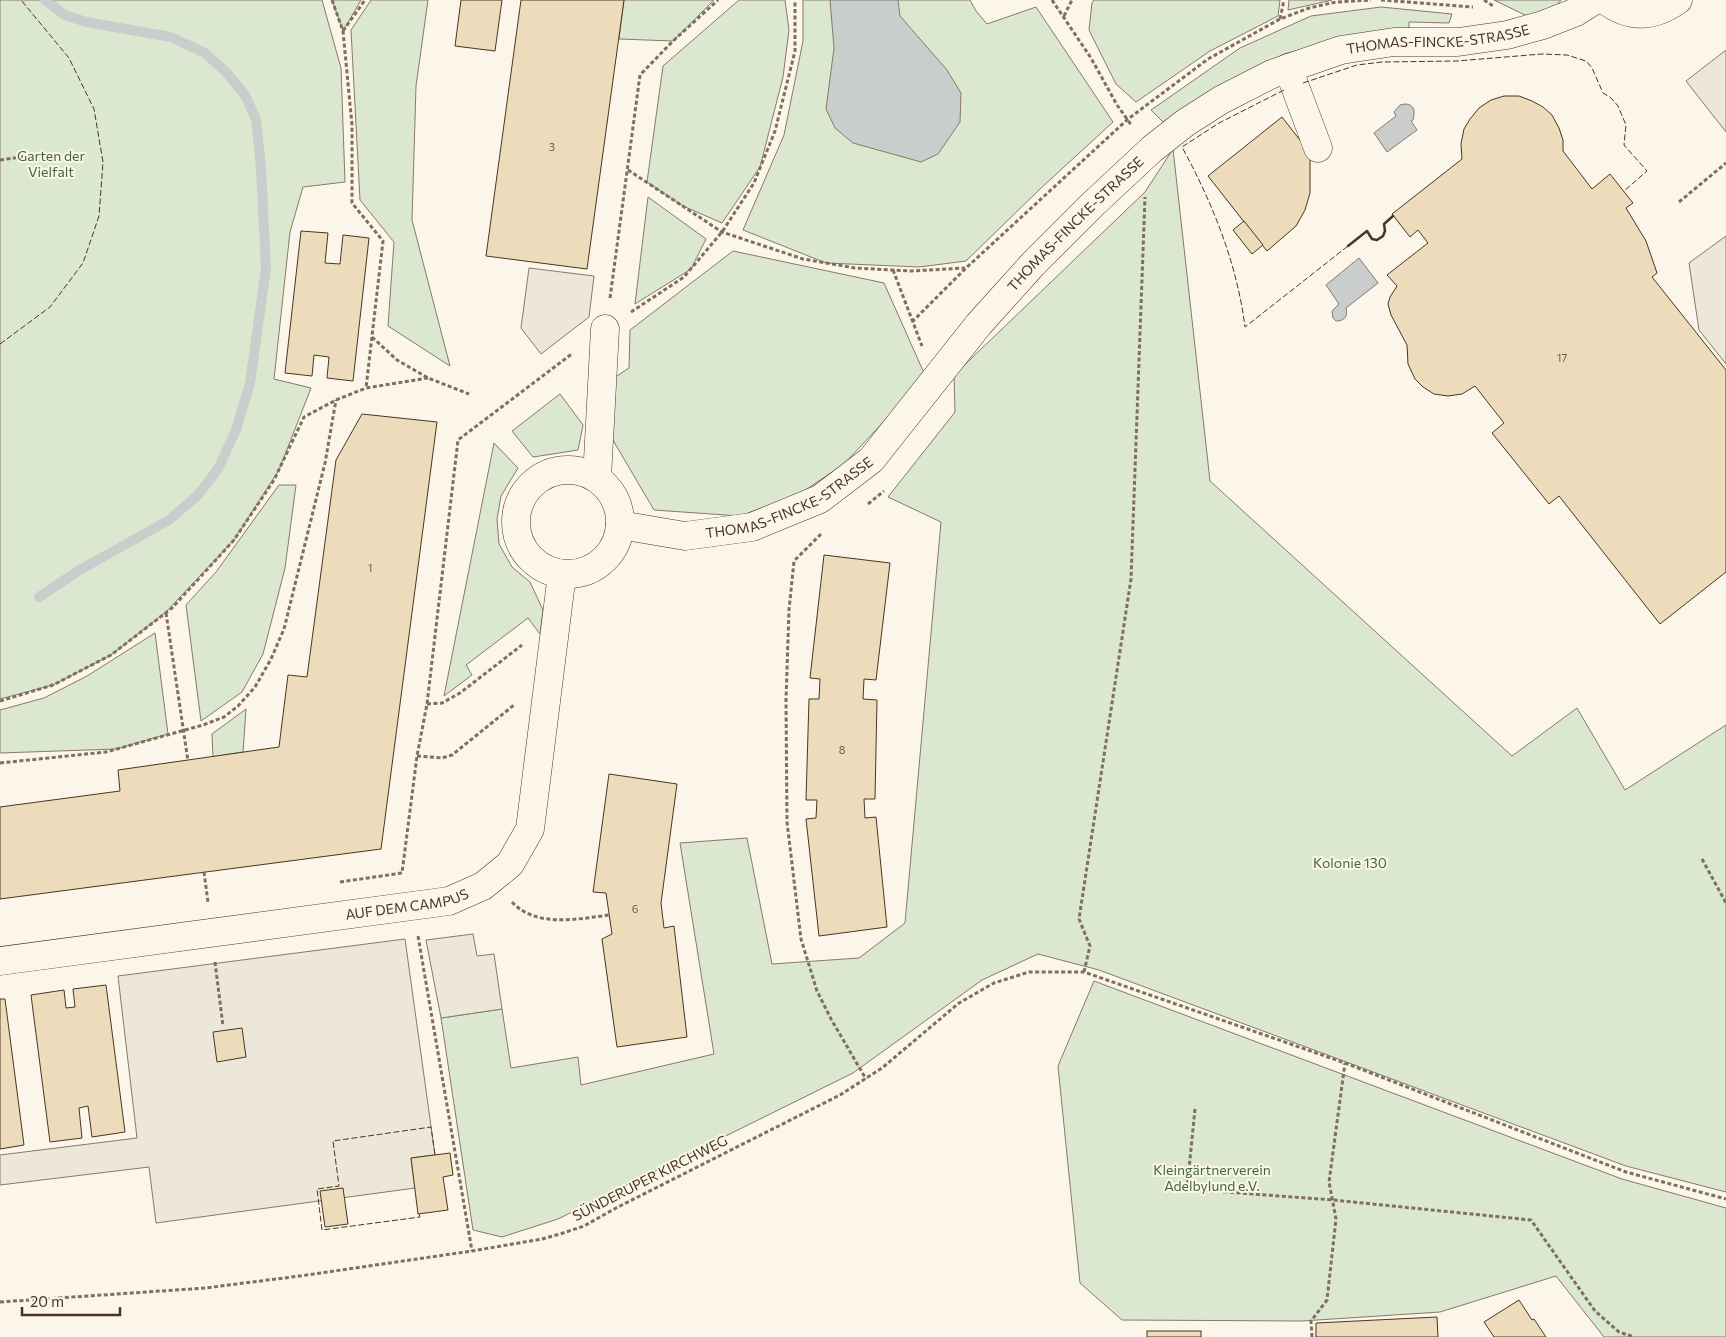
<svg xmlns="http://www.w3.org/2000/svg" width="1726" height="1337" viewBox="0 0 1726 1337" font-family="Commissioner,sans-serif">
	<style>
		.green { fill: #dce7d0; stroke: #887966 }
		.parking { fill: #ede7d9; stroke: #887966 }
		.water { fill: #c9cecd; stroke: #887966 }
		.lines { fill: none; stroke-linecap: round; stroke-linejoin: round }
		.stream { stroke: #c9cecd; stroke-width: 10 }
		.building { fill: #ecdcbc; stroke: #4a3520 }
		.minor-casing { stroke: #4a3520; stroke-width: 29 }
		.path { stroke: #7f6f5c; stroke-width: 3; stroke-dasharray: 4 2.5; stroke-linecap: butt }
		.minor { stroke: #fbf6e9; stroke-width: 28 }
		.fence { stroke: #4a3520; stroke-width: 1; stroke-dasharray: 6 2.5; stroke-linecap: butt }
		.wall { stroke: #4a3520; stroke-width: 2.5 }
		.labels { text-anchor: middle; stroke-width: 4; stroke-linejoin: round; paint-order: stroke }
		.number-label { font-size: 11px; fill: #725f47 }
		.street-label { font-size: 14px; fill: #4a3520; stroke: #fbf6e9 }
		.park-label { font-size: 14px; fill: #436837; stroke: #fbf6e9 }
	</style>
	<rect width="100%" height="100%" fill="#fbf6e9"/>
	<g class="green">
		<path d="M 0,0 L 322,0 L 341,68 L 345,182 L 303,187 L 290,232 L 274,379 L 311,388 L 279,470 L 234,540 L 166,612 L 111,655 L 53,685 L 0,699 Z"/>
		<path d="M 332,0 L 361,0 L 343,31 Z"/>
		<path d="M 371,0 L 428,0 L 416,86 L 412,220 L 450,366 L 388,326 L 394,242 L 360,200 L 351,30 Z"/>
		<path d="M 624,0 L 714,0 L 673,41 L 619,39 Z"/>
		<path d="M 739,0 L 785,0 L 789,30 L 783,77 L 760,167 L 722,223 L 683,206 L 647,182 L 663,66 Z"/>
		<path d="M 803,0 L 970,0 L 976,11 L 987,24 L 1036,7 L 1113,122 L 1040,189 L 966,261 L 919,267 L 826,263 L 743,230 L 784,135 L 803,41 Z"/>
		<path d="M 1094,0 L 1280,0 L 1278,16 L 1210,51 L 1136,102 L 1116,84 L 1089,30 L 1092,3 Z"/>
		<path d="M 1289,0 L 1332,0 L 1288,10 Z"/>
		<path d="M 1494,0 L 1561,0 L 1552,11 L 1527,16 Z"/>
		<path d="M 1381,7 L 1452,14 L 1449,23 L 1409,22 L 1409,33 L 1351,36 L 1284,54 L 1214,89 L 1163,122 L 1151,110 L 1240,48 L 1311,16 Z"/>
		<path d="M 1173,149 L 1210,481 L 1512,756 L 1577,708 L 1625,790 L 1726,725 L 1726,1192 L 1626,1166 L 1099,970 L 1038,954 L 982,980 L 853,1073 L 558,1219 L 502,1237 L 473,1230 L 441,1018 L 502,1009 L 511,1068 L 578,1057 L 581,1085 L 714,1054 L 680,843 L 747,838 L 772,964 L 859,958 L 905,923 L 941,522 L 888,497 L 955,412 L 954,375 L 1145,192 Z"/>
		<path d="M 648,197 L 706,239 L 691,269 L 635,304 Z"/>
		<path d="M 733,251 L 884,283 L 924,373 L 889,416 L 844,464 L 801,493 L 740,516 L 654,510 L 587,396 L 629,368 L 630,330 Z"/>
		<path d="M 560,394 L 583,425 L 578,450 L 533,457 L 512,431 Z"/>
		<path d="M 494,443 L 518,468 L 501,496 L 497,519 L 499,544 L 512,567 L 530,582 L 543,610 L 540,634 L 528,618 L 466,665 L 472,675 L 444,696 Z"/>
		<path d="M 279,485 L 296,485 L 285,568 L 263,654 L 242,692 L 201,721 L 186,605 L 216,572 Z"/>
		<path d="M 155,633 L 168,734 L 116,749 L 0,753 L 0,710 L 44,698 L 87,676 Z"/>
		<path d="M 246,709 L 243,752 L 213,757 L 212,734 Z"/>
		<path d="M 1094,981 L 1622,1179 L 1726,1208 L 1726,1337 L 1604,1337 L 1556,1276 L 1440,1312 L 1302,1321 L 1122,1320 L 1080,1283 L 1058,1066 Z"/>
	</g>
	<g class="parking">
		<path d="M 1726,50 L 1726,132 L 1686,81 Z"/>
		<path d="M 1726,236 L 1726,364 L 1699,330 L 1689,263 Z"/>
		<path d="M 529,268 L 594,276 L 589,317 L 541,354 L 521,328 Z"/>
		<path d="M 473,934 L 477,956 L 494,954 L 502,1009 L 441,1018 L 426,940 Z"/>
		<path d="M 405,939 L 435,1155 L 411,1158 L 415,1188 L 156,1223 L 149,1167 L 0,1185 L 0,1155 L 137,1138 L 118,976 Z"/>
	</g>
	<g class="water">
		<path d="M 830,0 L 898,0 L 900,16 L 947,70 L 961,93 L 960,122 L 938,154 L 921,162 L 853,143 L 835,128 L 826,109 L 834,48 Z"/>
		<path d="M 1405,104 C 1415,104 1415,112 1413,120 L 1411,121 L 1417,130 L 1387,152 L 1374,133 L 1396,116 L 1394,112 L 1400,105 Z"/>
		<path d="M 1359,258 L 1378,283 L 1346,308 C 1348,316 1345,321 1336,321 L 1333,318 L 1332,311 L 1339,304 L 1326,285 Z"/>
	</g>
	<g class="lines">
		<path class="stream" d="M 39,597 L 78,571 L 169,520 L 198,495 L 218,469 L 236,430 L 250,383 L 266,268 L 261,168 L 256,119 L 245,95 L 226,72 L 205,53 L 171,37 L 86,22 L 65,15 L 45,0"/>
	</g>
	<g class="building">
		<path d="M 461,0 L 502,0 L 495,51 L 455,46 Z"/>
		<path d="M 521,0 L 624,0 L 587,269 L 486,256 Z"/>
		<path d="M 1504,96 L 1519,96 L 1532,101 L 1543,107 L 1552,115 L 1559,128 L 1563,140 L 1563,151 L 1592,189 L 1610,174 L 1633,203 L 1626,208 L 1646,241 L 1657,273 L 1652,277 L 1726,370 L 1726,572 L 1660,624 L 1559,496 L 1549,504 L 1492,433 L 1504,423 L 1475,386 L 1462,394 L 1448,396 L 1434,394 L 1423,387 L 1415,379 L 1408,364 L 1407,345 L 1391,315 L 1388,304 L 1390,297 L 1397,286 L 1387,275 L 1428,243 L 1418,230 L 1410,237 L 1392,214 L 1462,159 L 1461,144 L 1464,129 L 1470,119 L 1479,108 L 1491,100 Z"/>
		<path d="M 1282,117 L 1303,144 L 1310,160 L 1310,193 L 1305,210 L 1296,226 L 1267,251 L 1208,176 Z"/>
		<path d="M 1244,221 L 1263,245 L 1252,254 L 1233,230 Z"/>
		<path d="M 301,231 L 328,233 L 325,263 L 340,264 L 343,235 L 369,238 L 353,381 L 327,378 L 329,357 L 314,355 L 312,376 L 285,373 Z"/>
		<path d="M 362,414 L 437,422 L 381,849 L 0,899 L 0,807 L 120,791 L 118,770 L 279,747 L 288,675 L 307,677 L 336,460 Z"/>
		<path d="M 824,555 L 890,563 L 876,680 L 864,679 L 863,699 L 877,700 L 875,799 L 864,799 L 865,818 L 876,817 L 887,927 L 819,936 L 806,819 L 816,818 L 817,800 L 806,800 L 809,699 L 819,699 L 820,679 L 810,678 Z"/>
		<path d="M 609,774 L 677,784 L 661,903 L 664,928 L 674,926 L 687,1037 L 617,1047 L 602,939 L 612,934 L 606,893 L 593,892 Z"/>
		<path d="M 106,985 L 125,1132 L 92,1137 L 88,1106 L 79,1108 L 82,1138 L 50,1142 L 31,995 L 64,990 L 66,1008 L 75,1007 L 73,989 Z"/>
		<path d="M 0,999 L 5,999 L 24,1145 L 0,1149 Z"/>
		<path d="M 242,1028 L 246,1057 L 217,1062 L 213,1032 Z"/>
		<path d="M 450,1153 L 453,1175 L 443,1177 L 448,1210 L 418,1214 L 411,1158 Z"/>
		<path d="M 343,1188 L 348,1224 L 325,1227 L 320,1191 Z"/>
		<path d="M 1519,1300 L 1532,1320 L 1534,1319 L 1546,1337 L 1494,1337 L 1484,1322 Z"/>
		<path d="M 1437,1317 L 1438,1337 L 1316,1337 L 1316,1323 Z"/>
		<rect x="1147" y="1331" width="54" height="6"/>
	</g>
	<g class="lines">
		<defs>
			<g id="minor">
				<path d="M 1605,0 C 1630,19 1654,17 1678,0"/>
				<path d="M 1288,68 L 1318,148"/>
				<circle cx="568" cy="522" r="52"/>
				<path d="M 597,478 L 605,329"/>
				<path id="s1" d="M 620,525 L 685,536 L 752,527 L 820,499 L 871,460 L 979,324 L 1033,264 L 1092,205 L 1152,149 L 1185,123 L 1221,100 L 1272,74 L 1341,50 L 1394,42 L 1458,42 L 1507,35 L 1543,25 L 1576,12 L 1595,0"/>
				<path id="s2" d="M 0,961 L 449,901 L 483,886 L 510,864 L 530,829 L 562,574"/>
			</g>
		</defs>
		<use href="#minor" class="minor-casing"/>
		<g class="path">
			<path d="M 332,0 L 343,31 L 352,125 L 352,203 L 383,241 L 366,388"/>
			<path d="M 1052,0 L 1091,58 L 1117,105 L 1132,126"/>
			<path d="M 1381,0 L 1473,7"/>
			<path d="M 1484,0 L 1493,6"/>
			<path d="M 1064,16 L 1072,0"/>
			<path d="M 1280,19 L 1284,0"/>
			<path d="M 343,31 L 365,0"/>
			<path d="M 0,160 L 42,154"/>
			<path d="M 628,170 L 722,232 L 803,259 L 855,268 L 911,271 L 965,268"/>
			<path d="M 1679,202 L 1726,163"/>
			<path d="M 893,270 L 922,346"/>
			<path d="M 610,298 L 640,75 L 673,41 L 718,0"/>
			<path d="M 631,312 L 684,277 L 722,232 L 754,183 L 775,131 L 795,51 L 795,0"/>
			<path d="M 912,322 L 966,268 L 1128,119 L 1208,59 L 1280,19 L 1309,8 L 1336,2 L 1371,0"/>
			<path d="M 372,337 L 397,360 L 428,378 L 469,394"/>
			<path d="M 868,504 L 884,491"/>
			<path d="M 821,534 L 794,561 L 789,610 L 786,700 L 787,822 L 801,939 L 817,991 L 831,1019 L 866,1079"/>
			<path d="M 166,613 L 188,761"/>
			<path d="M 0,701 L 53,685 L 111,655 L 172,608 L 234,540 L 274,480 L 304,417 L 336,400 L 366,388 L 428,378"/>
			<path d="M 427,704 L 442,703 L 460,693 L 522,645"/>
			<path d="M 417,756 L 442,758 L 452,755 L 514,705"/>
			<path d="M 0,763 L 106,752 L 203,725 L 224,717 L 238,706 L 255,687 L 271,659 L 284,629 L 325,463 L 336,400"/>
			<path d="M 1702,859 L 1726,903"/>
			<path d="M 204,872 L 208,902"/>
			<path d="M 340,882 L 402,873 L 417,756 L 427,704 L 458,440 L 573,353"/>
			<path d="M 512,902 C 536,928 578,919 609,915"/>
			<path d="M 418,936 L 472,1251"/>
			<path d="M 215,962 L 223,1026"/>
			<path d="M 1084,972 L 1090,946 L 1079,919 L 1131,579 L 1145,197"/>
			<path d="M 1195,1109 L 1187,1189 L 1333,1200 L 1531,1220 L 1595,1311 L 1619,1332 L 1634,1337"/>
			<path d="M 0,1302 L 205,1288 L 300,1276 L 472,1251 L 542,1239 L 560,1234 L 584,1226 L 616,1208 L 840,1095 L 882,1068 L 959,1003 L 994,983 L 1029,972 L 1084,972 L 1345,1063 L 1626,1172 L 1726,1199"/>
			<path d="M 1312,1337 L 1311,1321 L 1327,1300 L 1336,1219 L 1329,1182 L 1345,1063"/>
		</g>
		<use href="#minor" class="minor"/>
		<g class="fence">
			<path d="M 1303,83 L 1357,65 L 1382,62 L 1457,61 L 1542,54 L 1567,55 L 1586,61 L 1592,68 L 1603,93 L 1611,98 L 1618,106 L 1626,125 L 1624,145 L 1647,171 L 1624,191"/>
			<path d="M 1284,90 L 1219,123 L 1182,147 C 1212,202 1237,263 1245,327 L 1348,246"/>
			<path d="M 0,344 L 50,307 L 83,263 L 99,216 L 103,162 L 94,109 L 69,58 L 21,0"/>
			<path d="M 419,1214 L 420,1217 L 322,1230 L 317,1189 L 339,1186 L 333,1141 L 431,1127 L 435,1155"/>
		</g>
		<path class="wall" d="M 1348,246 L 1367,231 L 1372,239 L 1377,240 L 1383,236 L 1385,231 L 1384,224 L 1393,216"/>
	</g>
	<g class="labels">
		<g class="number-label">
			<text x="552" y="151">3</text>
			<text x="1562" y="362">17</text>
			<text x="370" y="572">1</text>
			<text x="842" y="754">8</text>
			<text x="635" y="913">6</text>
		</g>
		<g class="street-label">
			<text dy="5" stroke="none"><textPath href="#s1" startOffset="1004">THOMAS-FINCKE-STRASSE</textPath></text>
			<text dy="5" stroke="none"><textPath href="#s1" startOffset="584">THOMAS-FINCKE-STRASSE</textPath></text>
			<text dy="5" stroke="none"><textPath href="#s1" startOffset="179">THOMAS-FINCKE-STRASSE</textPath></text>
			<text dy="5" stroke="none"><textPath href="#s2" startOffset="411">AUF DEM CAMPUS</textPath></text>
			<text transform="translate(650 1178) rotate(-27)" y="5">SÜNDERUPER KIRCHWEG</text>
		</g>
		<g class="park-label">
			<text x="51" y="161">Garten der<tspan x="51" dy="16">Vielfalt</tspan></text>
			<text x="1350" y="868">Kolonie 130</text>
			<text x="1212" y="1175">Kleingärtnerverein<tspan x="1212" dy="16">Adelbylund e.V.</tspan></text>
		</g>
	</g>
	<path d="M22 1307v8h98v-8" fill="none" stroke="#4a3520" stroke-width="2.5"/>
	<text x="30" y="1307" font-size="15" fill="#4a3520" stroke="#fbf6e9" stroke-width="4" paint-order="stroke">20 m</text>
</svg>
